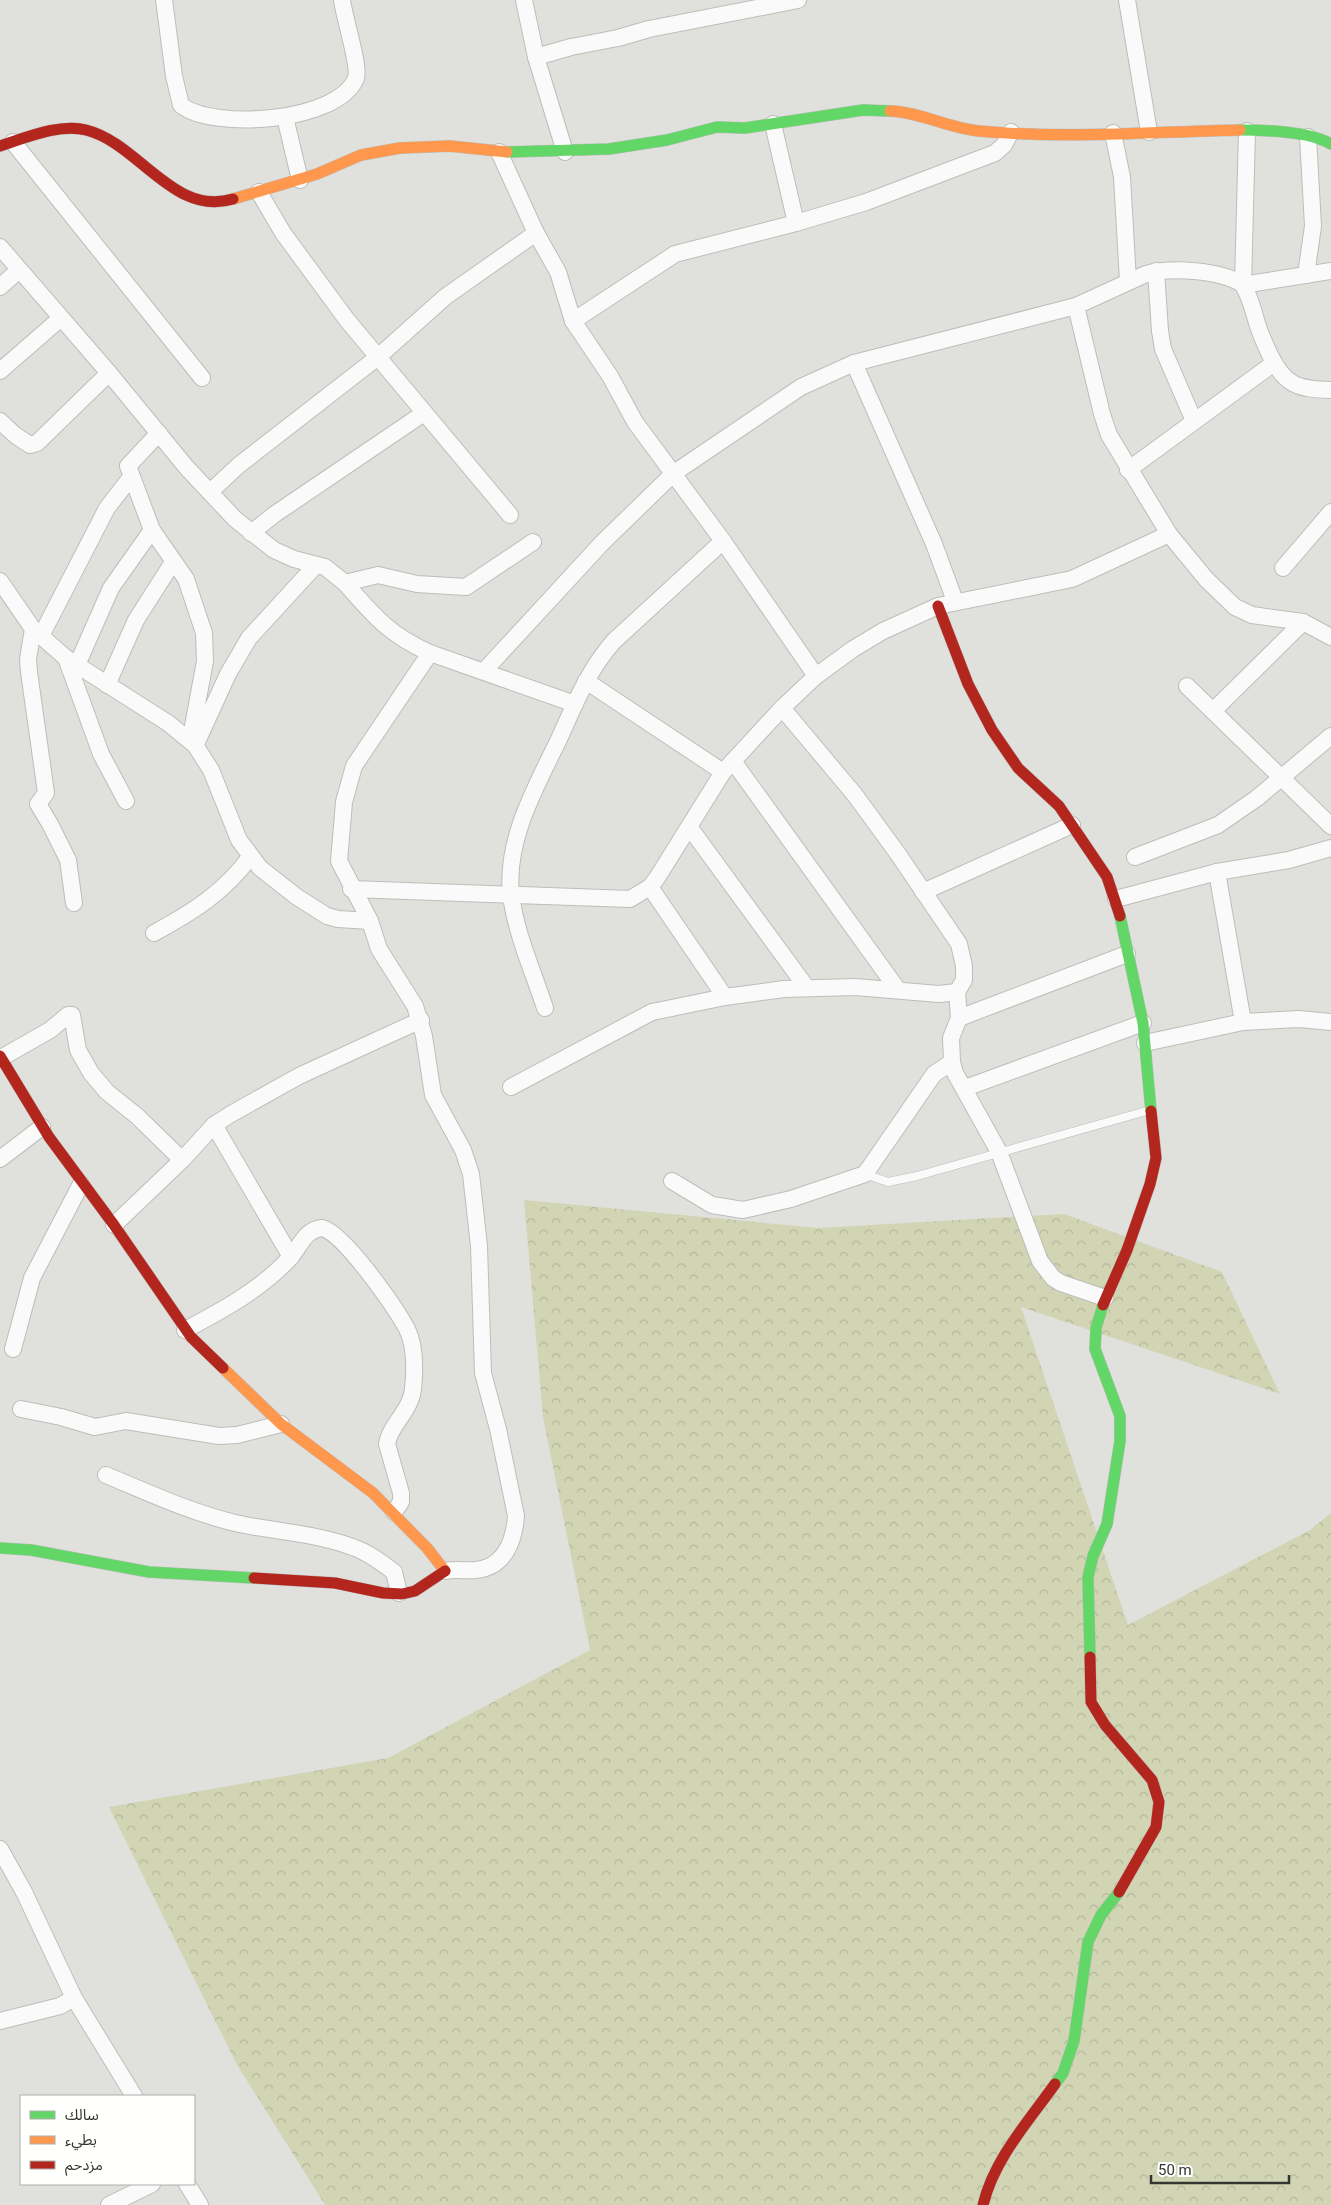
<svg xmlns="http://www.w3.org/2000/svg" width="1331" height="2205" viewBox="0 0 1331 2205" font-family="Roboto,'Noto Sans Arabic',sans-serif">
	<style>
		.forest { fill: url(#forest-crowns) }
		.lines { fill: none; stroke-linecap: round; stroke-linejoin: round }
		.lane-casing { stroke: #bdbdba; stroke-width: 9 }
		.street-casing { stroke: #bdbdba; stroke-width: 18 }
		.fast-casing { stroke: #bdbdba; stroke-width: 12 }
		.slow-casing { stroke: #bdbdba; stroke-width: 12 }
		.jam-casing { stroke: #bdbdba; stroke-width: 12 }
		.lane { stroke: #fafafa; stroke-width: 8 }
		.street { stroke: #fafafa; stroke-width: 16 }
		.fast { stroke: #63d668; stroke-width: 11 }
		.slow { stroke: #ff974d; stroke-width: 11 }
		.jam { stroke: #b3261e; stroke-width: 11 }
	</style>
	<defs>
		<pattern id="forest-crowns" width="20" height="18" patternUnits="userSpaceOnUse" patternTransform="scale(1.25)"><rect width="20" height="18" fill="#d2d5b4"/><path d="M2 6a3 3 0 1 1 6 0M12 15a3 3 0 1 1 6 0" fill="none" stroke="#b5b79b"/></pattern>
	</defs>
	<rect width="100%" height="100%" fill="#e0e1dd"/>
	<path class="forest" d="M 524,1200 L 818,1228 L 1064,1214 L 1222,1272 L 1280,1394 L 1021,1307 L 1128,1625 L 1310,1530 L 1331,1513 L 1331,2205 L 325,2205 L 236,2063 L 109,1807 L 388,1758 L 590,1650 L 543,1417 Z"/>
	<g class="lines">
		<defs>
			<path id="lane" d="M 865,1174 L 888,1182 L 917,1176 L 1150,1110"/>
			<g id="street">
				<path d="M 164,0 L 174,76 L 181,105 C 213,131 339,122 356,78 C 360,66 344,17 342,0"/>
				<path d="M 524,0 L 536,57 L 565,152"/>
				<path d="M 1127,0 L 1149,132"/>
				<path d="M 536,57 L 571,47 L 618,38 L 649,29 L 798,0"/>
				<path d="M 285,117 L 300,180"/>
				<path d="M 773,124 L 796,223"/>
				<path d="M 1247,131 L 1243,285 L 1331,271"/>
				<path d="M 1113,133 L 1122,177 L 1128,281"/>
				<path d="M 13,142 L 202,378"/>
				<path d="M 499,152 L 536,233 L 558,272 L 573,321 L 610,376 L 635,422 L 723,541 L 816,676"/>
				<path d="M 259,192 L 283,233 L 347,320 L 510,515"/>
				<path d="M 0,247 L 109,373 L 187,468 L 235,519 L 274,550 L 294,559 L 325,567 L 345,583 L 378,575 L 417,584 L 466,587 L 533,542"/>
				<path d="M 1156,271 L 1160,331 L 1163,349 L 1194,421"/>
				<path d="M 1306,275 L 1313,226 L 1308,137"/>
				<path d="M 0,287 L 19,270"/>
				<path d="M 1076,306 L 1102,414 L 1109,435 L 1169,534 L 1206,579 L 1235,607 L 1252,615 L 1303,622 L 1331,637"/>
				<path d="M 573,321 L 675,254 L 796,223 L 866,202 L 995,153 L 1004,145 L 1011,132"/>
				<path d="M 854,363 L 934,544 L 955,601"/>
				<path d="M 0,371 L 61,318"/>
				<path d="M 0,421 L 15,435 L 30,445 L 37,443 L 109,373"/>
				<path d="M 159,433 L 128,466 L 152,530 L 186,579 L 204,633 L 205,661 L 193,726 L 195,745"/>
				<path d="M 1128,470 L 1274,363"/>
				<path d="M 210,492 L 239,465 L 378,357 L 445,297 L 536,233"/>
				<path d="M 251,533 L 275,514 L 424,413"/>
				<path d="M 1283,568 L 1331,512"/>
				<path d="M 0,581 L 33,629 L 66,658 L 168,723 L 195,745 L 211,770 L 239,840 L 260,868 L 297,897 L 327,916 L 338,919 L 370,921"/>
				<path d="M 345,583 C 373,615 389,635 430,653 L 575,704"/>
				<path d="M 33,629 L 28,659 L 29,672 L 46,793 L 38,804 L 50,824 L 68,860 L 74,903"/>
				<path d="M 41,636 L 107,508 L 131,477"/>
				<path d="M 430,653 L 354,766 L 344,802 L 339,861 L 370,921 L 379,949 L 415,1006 L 424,1036 L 433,1095 L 463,1150 L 471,1174 L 479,1246 L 483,1373 L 498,1429 L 516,1516 C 514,1541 505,1567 476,1570 C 466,1571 455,1569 445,1571"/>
				<path d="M 66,658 L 101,754 L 126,801"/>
				<path d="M 77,665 L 111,588 L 152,530"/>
				<path d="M 484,671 L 602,543 L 674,473 L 801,387 L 854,363 L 1076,306 L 1146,274 C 1171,267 1219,270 1242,284 C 1250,295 1253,310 1257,323 C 1260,334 1265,344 1270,355 C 1285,386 1298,389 1331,390"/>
				<path d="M 586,681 L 723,772"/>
				<path d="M 107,685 L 136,620 L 173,562"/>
				<path d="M 1187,686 L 1331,826"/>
				<path d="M 782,708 L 855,795 L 898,854 L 959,944 L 964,966 L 964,980 L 957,992 L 959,1018 L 951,1038 L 952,1062 L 955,1073 L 999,1152 L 1040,1261 L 1053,1278 L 1061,1283 L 1105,1298"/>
				<path d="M 1213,711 L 1303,622"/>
				<path d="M 196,744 L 228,674 L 249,638 L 316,565"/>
				<path d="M 733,761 L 898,990"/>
				<path d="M 690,828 L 807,988"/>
				<path d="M 1135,857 L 1218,825 L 1257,798 L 1331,736"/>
				<path d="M 1217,872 L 1243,1022"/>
				<path d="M 650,887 L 725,997"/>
				<path d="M 351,889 L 630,899 L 650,887 L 657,878 L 723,772 L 782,708 L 816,676 L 853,649 L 883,631 L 938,606 L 1072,579 L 1169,534"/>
				<path d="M 923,892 L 1072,825"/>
				<path d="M 1116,899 L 1217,872 L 1289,860 L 1331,848"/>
				<path d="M 154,933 C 191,913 225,892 250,857"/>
				<path d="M 545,1008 C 533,971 516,934 511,895 C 505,839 537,785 560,737 C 575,703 589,669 614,641 L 723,541"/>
				<path d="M 959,1018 L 1127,954"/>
				<path d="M 1145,1043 L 1243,1022 L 1299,1019 L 1331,1022"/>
				<path d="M 1,1058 L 50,1030 L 68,1015 L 72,1015 L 78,1050 L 91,1073 L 107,1092 L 137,1116 L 182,1160"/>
				<path d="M 511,1087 L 652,1012 L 725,997 L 784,989 L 855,987 L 939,994 L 957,992"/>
				<path d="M 965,1088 L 1143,1023"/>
				<path d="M 214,1125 L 291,1257"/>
				<path d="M 0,1159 L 42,1127"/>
				<path d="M 672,1181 L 712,1205 L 743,1210 L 791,1199 L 865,1174 L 934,1074 L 952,1062"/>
				<path d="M 114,1225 L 182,1160 L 214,1125 L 231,1114 L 299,1076 L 421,1020"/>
				<path d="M 185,1330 C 223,1310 260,1290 290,1258 C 300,1247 304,1230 322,1228 C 344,1233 395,1307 407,1329 C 416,1347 415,1370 413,1389 C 411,1411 389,1426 387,1444 L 401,1493 L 401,1502 L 394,1512"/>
				<path d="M 13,1349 L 32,1278 L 81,1184"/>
				<path d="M 21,1409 L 61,1417 L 95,1427 L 126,1421 L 219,1436 L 237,1435 L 281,1424"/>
				<path d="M 106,1475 C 149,1493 190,1512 235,1523 C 275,1532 317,1533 355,1548 C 369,1553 382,1563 394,1572 L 399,1593"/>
				<path d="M 0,1849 L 24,1892 L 74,1998 L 134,2096"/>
				<path d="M 0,2021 L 60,2006 L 74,1998"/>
				<path d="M 187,2184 L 200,2205"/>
				<path d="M 109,2205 L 152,2184"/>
			</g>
			<g id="fast">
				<path d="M 1240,130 C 1266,130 1308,131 1331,144"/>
				<path d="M 507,152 L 609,149 L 667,140 L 717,127 L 745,128 L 863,110 L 890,111"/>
				<path d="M 1120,916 L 1143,1023 L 1151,1111"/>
				<path d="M 0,1548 L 31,1550 L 149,1572 L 254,1578"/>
				<path d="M 1090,1657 L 1088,1577 L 1093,1556 L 1107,1524 L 1120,1441 L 1120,1416 L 1095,1349 L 1096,1328 L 1103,1305"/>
				<path d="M 1055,2084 L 1063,2073 L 1074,2041 L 1088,1942 L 1101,1915 L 1119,1892"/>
			</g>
			<g id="slow">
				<path d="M 890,111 C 920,112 948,128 979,131 C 1065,139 1154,132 1240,130"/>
				<path d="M 233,199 L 317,174 L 361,155 L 400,148 L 450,146 L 507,152"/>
				<path d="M 223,1368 L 281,1424 L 373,1493 L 427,1548 L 445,1571"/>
			</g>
			<g id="jam">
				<path d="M 0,146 C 25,138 60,123 86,130 C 139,143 173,217 233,199"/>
				<path d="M 938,606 L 968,684 L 992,730 L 1018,768 L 1059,806 L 1107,877 L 1120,916"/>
				<path d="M 0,1056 L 49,1137 L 114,1225 L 191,1337 L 223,1368"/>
				<path d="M 1103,1305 L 1127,1250 L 1150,1184 L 1156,1158 L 1151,1111"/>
				<path d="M 254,1578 L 335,1583 L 383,1593 L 402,1594 L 415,1591 L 445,1571"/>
				<path d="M 1090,1657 L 1091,1702 L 1105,1725 L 1152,1780 L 1159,1802 L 1156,1827 L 1119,1892"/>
				<path d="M 983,2205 C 994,2159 1028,2122 1055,2084"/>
			</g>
		</defs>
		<use href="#lane" class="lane-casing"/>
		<use href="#street" class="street-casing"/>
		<use href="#fast" class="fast-casing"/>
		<use href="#slow" class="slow-casing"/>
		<use href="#jam" class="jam-casing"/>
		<use href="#lane" class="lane"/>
		<use href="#street" class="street"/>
		<use href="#fast" class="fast"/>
		<use href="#slow" class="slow"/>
		<use href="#jam" class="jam"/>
	</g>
	<rect x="20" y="2095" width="175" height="90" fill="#fffffe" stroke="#aeaeac"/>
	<rect x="30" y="2111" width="25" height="8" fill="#63d668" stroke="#aeaeac"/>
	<text x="65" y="2120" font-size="15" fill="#353532">سالك</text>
	<rect x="30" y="2136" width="25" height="8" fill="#ff974d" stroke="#aeaeac"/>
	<text x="65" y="2145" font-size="15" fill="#353532">بطيء</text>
	<rect x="30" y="2161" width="25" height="8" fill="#b3261e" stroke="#aeaeac"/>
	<text x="65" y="2170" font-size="15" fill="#353532">مزدحم</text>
	<path d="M1151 2175v8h138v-8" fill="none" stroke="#353532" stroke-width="2.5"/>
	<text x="1158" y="2175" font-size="15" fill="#353532" stroke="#fffffe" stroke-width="4" paint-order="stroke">50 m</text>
</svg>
